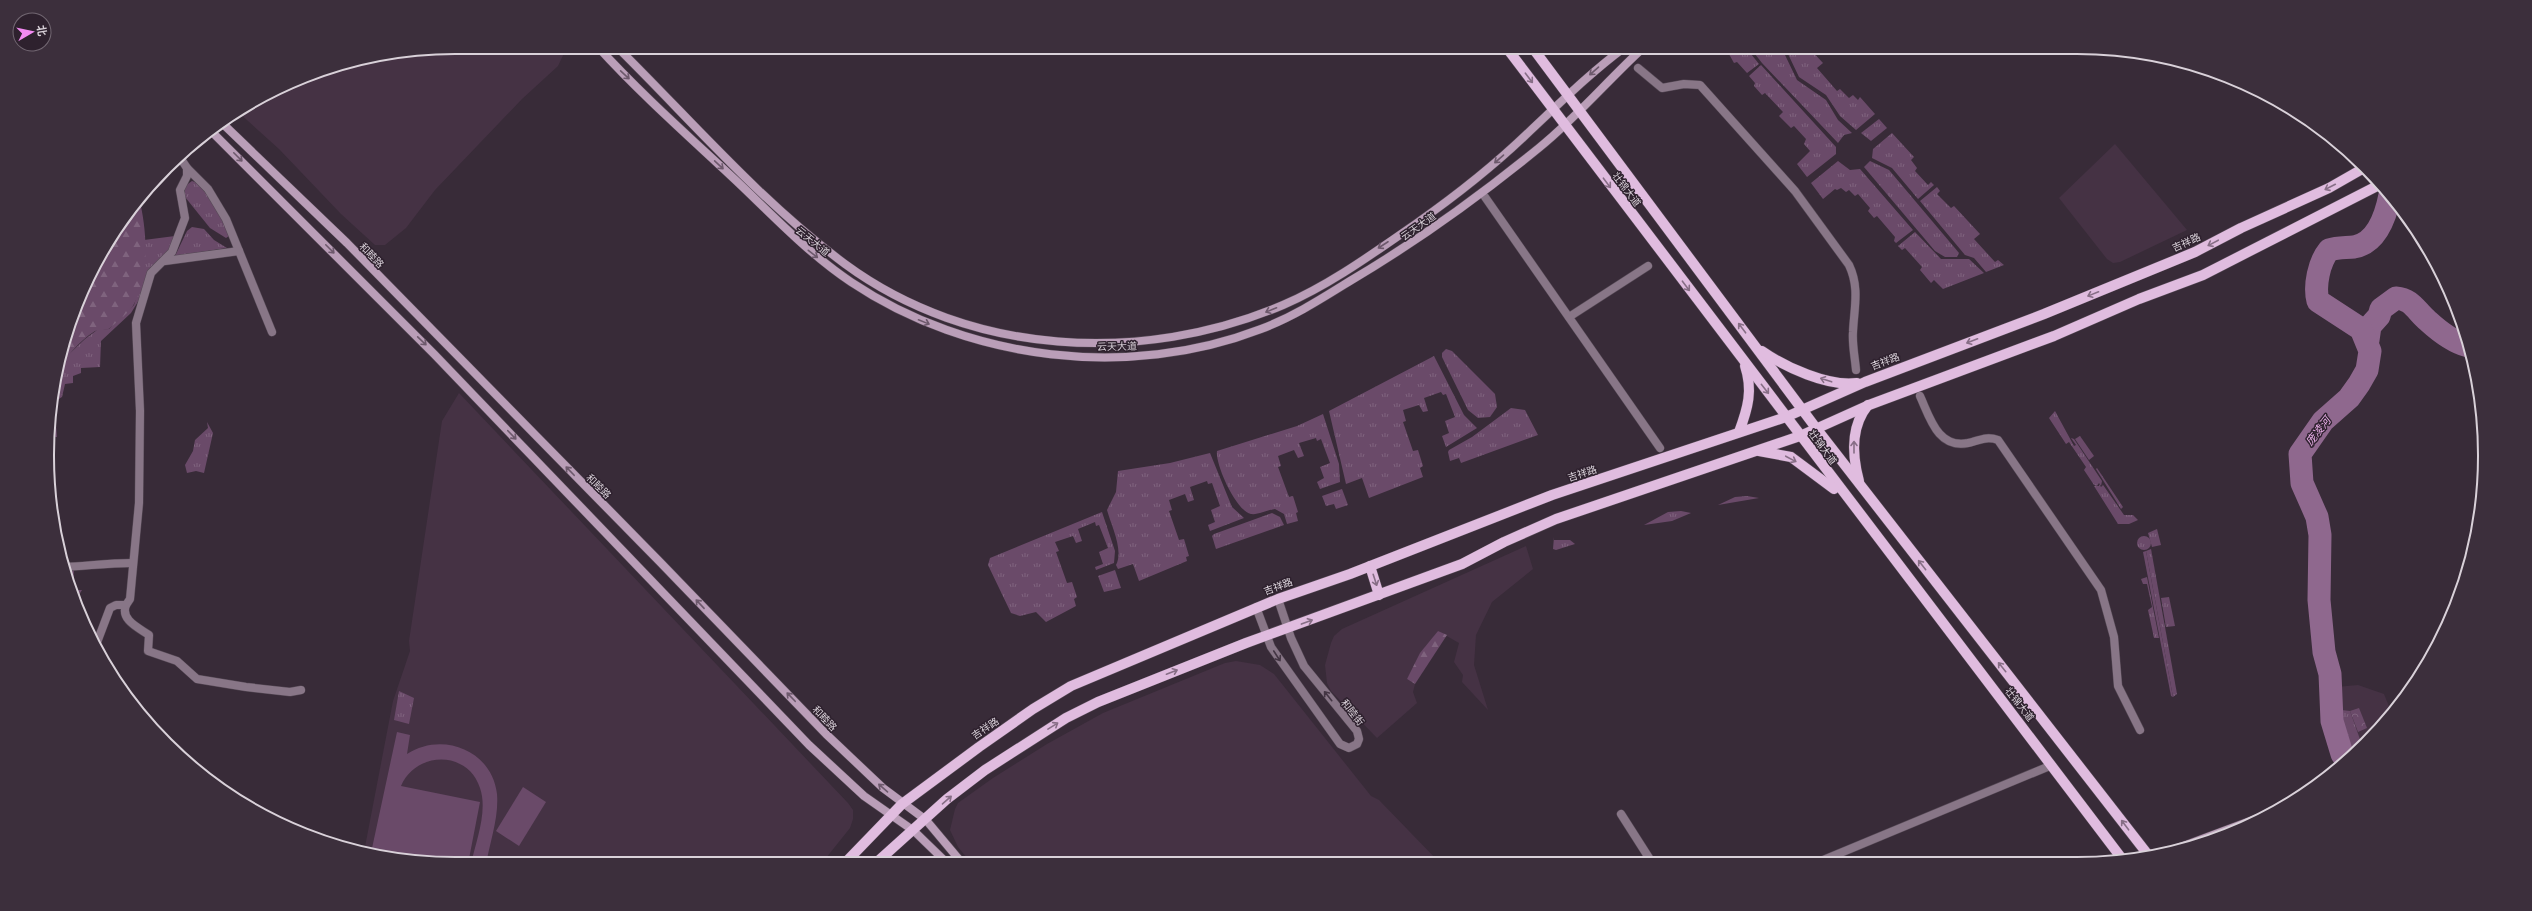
<svg xmlns="http://www.w3.org/2000/svg" width="2532" height="911" viewBox="0 0 2532 911" font-family="'Golos Text','Noto Sans SC',sans-serif">
	<style>
		.built { fill: #453244 }
		.grass { fill: url(#grass-tufts) }
		.forest { fill: url(#forest-firs) }
		.park { fill: url(#park-crowns) }
		.garden { fill: #6a4a69 }
		.lines { fill: none; stroke-linecap: round; stroke-linejoin: round }
		.river { stroke: #8f688e; stroke-width: 23 }
		.street-casing { stroke: #554955; stroke-width: 9 }
		.secondary-casing { stroke: #554955; stroke-width: 9 }
		.primary-casing { stroke: #554955; stroke-width: 11 }
		.street { stroke: #887687; stroke-width: 8 }
		.secondary { stroke: #ba9eb8; stroke-width: 8 }
		.primary { stroke: #e0bcdf; stroke-width: 10 }
		.oneway { stroke: #6d596c }
		.oneway2 { stroke: #876e86 }
		.oneway3 { stroke: #443644 }
		.labels { text-anchor: middle; stroke-width: 3; stroke-linejoin: round; paint-order: stroke }
		.street-label { font-size: 10px; fill: #d9d1d9; stroke: #2e212e }
		.water-label { font-size: 11px; font-style: italic; fill: #f1b4ef; stroke: #2e212e }
		.rim { fill: none; stroke: #d9d1d9; stroke-width: 2 }
	</style>
	<defs>
		<pattern id="grass-tufts" width="24" height="20" patternUnits="userSpaceOnUse"><rect width="24" height="20" fill="#6a4a69"/><path d="M3 7l-1-3M5 7V3M7 7l1-3M15 17l-1-3M17 17v-4M19 17l1-3" fill="none" stroke="#7f637e"/></pattern>
		<pattern id="forest-firs" width="22" height="20" patternUnits="userSpaceOnUse"><rect width="22" height="20" fill="#6a4a69"/><path d="M5 1l3.5 6h-7zM16 11l3.5 6h-7z" fill="#7f637e"/></pattern>
		<pattern id="park-crowns" width="20" height="18" patternUnits="userSpaceOnUse"><rect width="20" height="18" fill="#6a4a69"/><path d="M2 6a3 3 0 1 1 6 0M12 15a3 3 0 1 1 6 0" fill="none" stroke="#7f637e"/></pattern>
	</defs>
	<rect width="100%" height="100%" fill="#382b38"/>
	<g class="built">
		<path d="M 456,47 L 567,47 L 558,66 L 522,99 L 435,190 L 406,228 L 385,245 L 375,245 L 341,214 L 279,149 L 237,111 L 299,78 L 376,55 Z"/>
		<path d="M 1566,47 L 1599,47 L 1578,53 Z"/>
		<path d="M 2115,144 L 2187,230 L 2120,262 L 2113,263 L 2107,259 L 2059,198 Z"/>
		<path d="M 459,393 L 848,803 L 853,810 L 853,819 L 850,828 L 822,863 L 456,864 L 364,852 L 393,701 L 410,651 L 409,641 L 442,421 Z"/>
		<path d="M 1526,546 L 1533,569 L 1492,602 L 1476,635 L 1474,665 L 1488,710 L 1462,682 L 1463,675 L 1454,662 L 1459,643 L 1438,631 L 1407,679 L 1415,684 L 1413,692 L 1417,703 L 1377,738 L 1331,691 L 1327,683 L 1325,665 L 1331,643 L 1334,636 L 1342,629 Z"/>
		<path d="M 1236,661 L 1260,665 L 1274,674 L 1371,796 L 1379,800 L 1439,862 L 971,863 L 958,847 L 950,830 L 955,809 L 958,803 L 993,778 L 1047,744 L 1103,713 L 1225,663 Z"/>
		<path d="M 2358,685 L 2384,694 L 2392,714 L 2350,758 L 2338,722 L 2336,687 Z"/>
		<path d="M 906,856 L 930,859 L 937,863 L 893,863 Z"/>
	</g>
	<g class="grass">
		<path d="M 1725,47 L 1750,47 L 1751,54 L 1759,64 L 1747,73 L 1737,62 L 1734,63 Z"/>
		<path d="M 1753,47 L 1777,47 L 1785,55 L 1797,80 L 1826,100 L 1838,120 L 1852,133 L 1844,135 L 1838,143 L 1762,63 L 1755,54 Z"/>
		<path d="M 1782,47 L 1808,47 L 1823,63 L 1817,68 L 1837,91 L 1840,89 L 1849,98 L 1853,95 L 1858,100 L 1860,97 L 1875,114 L 1856,130 L 1840,116 L 1826,95 L 1799,77 L 1788,54 Z"/>
		<path d="M 1761,65 L 1836,147 L 1836,154 L 1807,177 L 1797,164 L 1810,151 L 1804,144 L 1806,139 L 1794,126 L 1791,128 L 1779,116 L 1783,112 L 1765,93 L 1762,95 L 1754,86 L 1755,83 L 1749,76 Z"/>
		<path d="M 1879,119 L 1887,128 L 1871,141 L 1861,133 Z"/>
		<path d="M 1892,133 L 1914,157 L 1911,160 L 1917,168 L 1915,171 L 1928,185 L 1931,182 L 1934,185 L 1918,199 L 1892,168 L 1872,158 L 1873,149 Z"/>
		<path d="M 1838,161 L 1850,170 L 1860,169 L 1913,230 L 1896,243 L 1894,241 L 1895,237 L 1877,216 L 1874,218 L 1868,211 L 1870,208 L 1858,194 L 1855,196 L 1849,190 L 1846,192 L 1841,188 L 1837,190 L 1835,189 L 1823,199 L 1811,183 Z"/>
		<path d="M 1870,161 L 1889,170 L 1954,247 L 1959,253 L 1957,257 L 1945,257 L 1935,251 L 1864,167 Z"/>
		<path d="M 192,181 C 206,184 225,223 229,236 L 226,238 L 210,228 L 185,197 L 185,186 Z"/>
		<path d="M 1937,187 L 1940,191 L 1937,194 L 1951,208 L 1954,206 L 1980,234 L 1974,239 L 1995,262 L 1998,260 L 2004,265 L 1986,272 L 1974,258 L 1965,255 L 1920,201 Z"/>
		<path d="M 192,227 L 204,229 L 214,240 L 227,248 L 175,256 L 187,231 Z"/>
		<path d="M 1915,232 L 1941,259 L 1969,259 L 1984,273 L 1943,289 L 1934,280 L 1931,283 L 1920,270 L 1922,267 L 1905,248 L 1902,250 L 1898,246 Z"/>
		<path d="M 175,236 L 171,249 L 163,259 L 150,268 L 139,300 L 131,313 L 101,341 L 100,367 L 81,368 L 81,373 L 73,376 L 73,383 L 65,384 L 62,397 C 51,402 57,427 57,437 L 50,437 L 50,402 L 56,374 L 65,358 L 85,339 L 97,330 L 109,329 L 134,305 L 142,279 L 144,240 Z"/>
		<path d="M 1446,349 L 1452,351 L 1495,394 L 1497,407 L 1490,417 L 1478,418 L 1468,410 L 1442,357 L 1442,353 Z"/>
		<path d="M 1434,356 L 1464,415 L 1477,428 L 1446,447 L 1442,436 L 1449,433 L 1445,421 L 1455,417 L 1446,394 L 1443,395 L 1441,392 L 1424,398 L 1428,411 L 1423,412 L 1419,405 L 1403,410 L 1406,421 L 1403,422 L 1413,451 L 1418,450 L 1423,466 L 1420,468 L 1423,477 L 1369,498 L 1362,478 L 1346,484 L 1329,411 Z"/>
		<path d="M 1511,408 L 1525,410 L 1538,435 L 1461,463 L 1459,458 L 1450,461 L 1448,452 L 1449,450 L 1472,437 Z"/>
		<path d="M 2055,411 L 2074,446 L 2076,445 L 2071,438 L 2074,439 L 2102,481 L 2101,486 L 2099,483 L 2097,486 L 2094,485 L 2084,470 L 2086,467 L 2069,442 L 2066,444 L 2049,418 Z"/>
		<path d="M 1323,414 L 1339,464 L 1340,482 L 1320,489 L 1317,482 L 1324,478 L 1320,467 L 1330,463 L 1321,439 L 1317,441 L 1316,438 L 1299,443 L 1304,456 L 1298,458 L 1294,450 L 1278,456 L 1281,466 L 1278,467 L 1289,497 L 1293,496 L 1298,512 L 1296,513 L 1298,521 L 1287,524 L 1284,514 L 1275,509 C 1268,510 1258,515 1251,514 C 1236,511 1215,464 1217,451 L 1297,426 Z"/>
		<path d="M 207,422 L 213,433 L 204,473 L 196,471 L 187,473 L 185,465 L 193,451 L 195,440 L 208,428 Z"/>
		<path d="M 2080,436 L 2094,456 L 2089,460 L 2075,439 Z"/>
		<path d="M 1210,453 L 1232,507 L 1244,518 L 1210,531 L 1208,525 L 1215,522 L 1211,510 L 1220,506 L 1212,483 L 1208,484 L 1207,481 L 1190,487 L 1194,500 L 1188,502 L 1185,494 L 1169,500 L 1172,510 L 1169,511 L 1179,540 L 1184,539 L 1189,556 L 1186,557 L 1187,561 L 1139,581 L 1133,564 L 1118,569 L 1116,565 C 1124,550 1111,525 1107,510 L 1116,492 L 1118,471 L 1170,463 Z"/>
		<path d="M 2097,468 L 2123,507 L 2121,509 L 2096,469 Z"/>
		<path d="M 2101,482 L 2124,515 L 2133,515 L 2138,520 L 2129,524 L 2118,524 L 2094,486 L 2099,486 L 2099,484 L 2101,487 L 2103,485 Z"/>
		<path d="M 1342,489 L 1348,505 L 1336,509 L 1334,504 L 1326,506 L 1322,496 Z"/>
		<path d="M 1747,496 L 1759,498 L 1718,505 L 1735,497 Z"/>
		<path d="M 1681,511 L 1691,513 L 1672,521 L 1644,525 L 1668,512 Z"/>
		<path d="M 1102,512 L 1115,551 L 1114,563 L 1096,570 L 1095,567 L 1103,564 L 1099,552 L 1108,548 L 1099,525 L 1096,526 L 1095,522 L 1078,529 L 1082,541 L 1076,543 L 1073,536 L 1055,542 L 1059,551 L 1056,552 L 1067,583 L 1072,582 L 1077,597 L 1074,599 L 1076,606 L 1046,622 L 1036,612 L 1020,616 L 1011,613 L 988,565 L 990,558 Z"/>
		<path d="M 1272,513 L 1280,517 L 1284,525 L 1216,549 L 1212,536 L 1214,534 Z"/>
		<path d="M 2157,529 L 2161,545 L 2152,547 L 2148,533 Z"/>
		<circle cx="2144" cy="543" r="7"/>
		<path d="M 1554,537 L 1554,540 L 1570,540 L 1575,544 L 1556,550 L 1553,549 Z"/>
		<path d="M 2151,549 L 2177,694 L 2173,697 L 2146,551 Z"/>
		<path d="M 74,569 L 73,590 L 82,590 L 75,601 L 64,571 Z"/>
		<path d="M 1115,570 L 1121,588 L 1104,592 L 1098,576 Z"/>
		<path d="M 2147,577 L 2159,638 L 2154,638 L 2148,610 L 2152,607 L 2147,584 L 2143,584 L 2141,579 Z"/>
		<path d="M 2169,597 L 2175,626 L 2166,627 L 2161,598 Z"/>
		<path d="M 399,691 L 414,698 L 409,724 L 394,720 Z"/>
		<path d="M 2341,710 L 2350,711 L 2362,745 L 2352,756 C 2344,742 2340,726 2341,710 Z"/>
	</g>
	<g class="forest">
		<path d="M 139,198 C 147,229 150,275 134,304 C 130,312 117,322 110,328 C 106,331 100,329 95,331 C 78,342 66,357 56,374 L 61,350 L 89,275 L 131,207 Z"/>
		<path d="M 1438,631 L 1447,635 L 1415,684 L 1407,679 L 1420,653 Z"/>
	</g>
	<path class="park" d="M 2359,708 L 2367,728 L 2358,732 L 2350,711 Z"/>
	<g class="garden">
		<path d="M 2146,551 L 2173,697 L 2171,696 L 2143,552 Z"/>
		<path d="M 397,732 L 410,735 L 407,754 C 442,731 492,750 497,794 C 499,817 490,842 486,864 L 471,864 C 476,841 488,811 480,788 C 468,750 416,751 401,786 L 480,802 L 468,864 L 371,853 Z"/>
		<path d="M 523,787 L 546,802 L 519,846 L 496,831 Z"/>
	</g>
	<g class="lines">
		<g class="river">
			<path d="M 2368,340 L 2370,326 L 2379,316 L 2381,309 L 2396,298 C 2412,299 2416,311 2428,321 C 2440,332 2453,342 2468,346"/>
			<path d="M 2347,761 L 2342,754 L 2332,721 L 2330,674 L 2324,652 L 2319,600 L 2320,535 L 2317,517 L 2302,483 L 2300,454 L 2323,421 L 2349,398 L 2359,384 L 2367,370 L 2370,351 L 2361,329 L 2318,301 C 2314,286 2319,262 2329,250 C 2338,247 2346,248 2354,247 C 2377,243 2386,215 2390,195"/>
		</g>
		<defs>
			<g id="street">
				<path d="M 1638,68 L 1662,88 L 1684,84 L 1700,85 L 1795,191 L 1849,265 C 1860,288 1854,308 1853,332 C 1852,344 1855,358 1856,370"/>
				<path d="M 187,168 L 208,189 L 226,219 L 272,332"/>
				<path d="M 1485,197 L 1660,448"/>
				<path d="M 165,261 L 239,251"/>
				<path d="M 1569,317 L 1648,266"/>
				<path d="M 1920,396 C 1930,418 1938,449 1968,443 C 1980,440 1987,436 1998,440 L 2101,590 L 2114,637 L 2118,686 L 2140,730"/>
				<path d="M 63,567 C 87,566 108,563 132,563"/>
				<path d="M 126,605 C 120,620 139,628 149,635 L 148,651 L 177,661 L 197,679 L 246,687 L 290,692 L 301,690"/>
				<path d="M 1256,607 L 1271,647 L 1340,744 L 1349,748 L 1357,744 L 1359,739 L 1357,731 L 1304,666 L 1291,638 L 1278,599"/>
				<path d="M 96,645 L 110,608 L 116,605 L 126,605 L 130,599 L 139,503 L 140,411 L 136,323 L 151,273 L 172,252 L 185,218 L 180,190 L 187,176 L 187,168 L 179,156"/>
				<path d="M 1621,814 L 1651,861"/>
				<path d="M 1821,861 L 2052,765"/>
			</g>
			<g id="secondary">
				<path d="M 598,47 C 639,92 685,133 729,174 C 770,212 805,251 851,282 C 969,361 1129,380 1261,329 C 1293,317 1321,299 1350,281 C 1416,242 1480,196 1540,147 C 1577,117 1609,79 1644,47"/>
				<path d="M 617,47 C 692,121 760,201 845,264 C 970,356 1142,365 1283,305 C 1330,285 1375,252 1417,223 C 1454,197 1497,163 1530,131 C 1561,102 1590,73 1625,47"/>
				<path d="M 221,122 L 347,243 L 659,561 L 826,734 L 883,788 L 926,820 L 962,863"/>
				<path d="M 210,130 L 434,354 L 809,745 L 864,796 L 914,831 L 947,863"/>
				<path d="M 2170,851 L 2269,814"/>
			</g>
			<g id="primary">
				<path d="M 1506,47 L 2123,860"/>
				<path d="M 1532,47 L 1816,428 L 2149,856"/>
				<path d="M 1762,351 C 1785,367 1828,387 1857,383"/>
				<path d="M 1739,432 C 1748,408 1753,390 1745,366"/>
				<path d="M 1759,451 L 1791,457 L 1834,489"/>
				<path d="M 1859,481 C 1852,455 1850,427 1868,405"/>
				<path d="M 1370,566 L 1379,595"/>
				<path d="M 845,863 L 902,804 L 979,747 L 1033,709 L 1071,686 L 1278,599 L 1350,574 L 1552,495 L 1786,417 L 1865,382 L 2044,314 L 2195,252 L 2241,228 L 2329,188 L 2364,168"/>
				<path d="M 876,863 L 947,799 L 985,770 L 1066,718 L 1098,702 L 1246,643 L 1462,564 L 1504,542 L 1556,519 L 1800,436 L 1869,405 L 2054,336 L 2139,299 L 2203,275 L 2381,184"/>
			</g>
		</defs>
		<use href="#street" class="street-casing"/>
		<use href="#secondary" class="secondary-casing"/>
		<use href="#primary" class="primary-casing"/>
		<use href="#street" class="street"/>
		<use href="#secondary" class="secondary"/>
		<use href="#primary" class="primary"/>
	</g>
	<defs><path id="oneway-shaft" d="M-6 0H5M1.5-3L5.5 0L1.5 3" fill="none" stroke-width="1.6" stroke-linecap="round" stroke-linejoin="round"/></defs>
	<g class="oneway">
		<use href="#oneway-shaft" transform="translate(1594 71) rotate(139)"/>
		<use href="#oneway-shaft" transform="translate(625 75) rotate(43)"/>
		<use href="#oneway-shaft" transform="translate(238 157) rotate(45)"/>
		<use href="#oneway-shaft" transform="translate(1499 159) rotate(139)"/>
		<use href="#oneway-shaft" transform="translate(719 165) rotate(43)"/>
		<use href="#oneway-shaft" transform="translate(1383 245) rotate(147)"/>
		<use href="#oneway-shaft" transform="translate(330 249) rotate(45)"/>
		<use href="#oneway-shaft" transform="translate(813 254) rotate(38)"/>
		<use href="#oneway-shaft" transform="translate(1271 310) rotate(158)"/>
		<use href="#oneway-shaft" transform="translate(924 322) rotate(22)"/>
		<use href="#oneway-shaft" transform="translate(422 341) rotate(44)"/>
		<use href="#oneway-shaft" transform="translate(512 435) rotate(46)"/>
		<use href="#oneway-shaft" transform="translate(570 471) rotate(-134)"/>
		<use href="#oneway-shaft" transform="translate(700 604) rotate(-133)"/>
		<use href="#oneway-shaft" transform="translate(791 697) rotate(-134)"/>
		<use href="#oneway-shaft" transform="translate(883 788) rotate(-139)"/>
	</g>
	<g class="oneway2">
		<use href="#oneway-shaft" transform="translate(1529 78) rotate(53)"/>
		<use href="#oneway-shaft" transform="translate(1607 183) rotate(53)"/>
		<use href="#oneway-shaft" transform="translate(2330 187) rotate(153)"/>
		<use href="#oneway-shaft" transform="translate(2213 243) rotate(152)"/>
		<use href="#oneway-shaft" transform="translate(1686 286) rotate(53)"/>
		<use href="#oneway-shaft" transform="translate(2093 294) rotate(158)"/>
		<use href="#oneway-shaft" transform="translate(1742 328) rotate(-127)"/>
		<use href="#oneway-shaft" transform="translate(1972 341) rotate(159)"/>
		<use href="#oneway-shaft" transform="translate(1826 380) rotate(-162)"/>
		<use href="#oneway-shaft" transform="translate(1765 389) rotate(52)"/>
		<use href="#oneway-shaft" transform="translate(1854 447) rotate(-90)"/>
		<use href="#oneway-shaft" transform="translate(1791 459) rotate(28)"/>
		<use href="#oneway-shaft" transform="translate(1922 565) rotate(-128)"/>
		<use href="#oneway-shaft" transform="translate(1375 580) rotate(72)"/>
		<use href="#oneway-shaft" transform="translate(1307 622) rotate(-20)"/>
		<use href="#oneway-shaft" transform="translate(2002 667) rotate(-129)"/>
		<use href="#oneway-shaft" transform="translate(1172 672) rotate(-21)"/>
		<use href="#oneway-shaft" transform="translate(1053 726) rotate(-32)"/>
		<use href="#oneway-shaft" transform="translate(947 800) rotate(-41)"/>
		<use href="#oneway-shaft" transform="translate(2125 825) rotate(-127)"/>
	</g>
	<g class="oneway3">
		<use href="#oneway-shaft" transform="translate(1277 656) rotate(57)"/>
		<use href="#oneway-shaft" transform="translate(1328 696) rotate(-129)"/>
	</g>
	<g class="labels">
		<g class="street-label">
			<text transform="translate(1627 189) rotate(53)" y="4">壮锦大道</text>
			<text transform="translate(1418 226) rotate(-35)" y="4">云天大道</text>
			<text transform="translate(813 241) rotate(39)" y="4">云天大道</text>
			<text transform="translate(2186 242) rotate(-24)" y="4">吉祥路</text>
			<text transform="translate(372 255) rotate(46)" y="4">和睦路</text>
			<text transform="translate(1117 346) rotate(-1)" y="4">云天大道</text>
			<text transform="translate(1885 361) rotate(-21)" y="4">吉祥路</text>
			<text transform="translate(1823 447) rotate(54)" y="4">壮锦大道</text>
			<text transform="translate(1582 473) rotate(-18)" y="4">吉祥路</text>
			<text transform="translate(599 486) rotate(45)" y="4">和睦路</text>
			<text transform="translate(1278 586) rotate(-20)" y="4">吉祥路</text>
			<text transform="translate(2020 704) rotate(52)" y="4">壮锦大道</text>
			<text transform="translate(1353 712) rotate(52)" y="4">和睦街</text>
			<text transform="translate(825 718) rotate(46)" y="4">和睦路</text>
			<text transform="translate(985 728) rotate(-34)" y="4">吉祥路</text>
		</g>
		<g class="water-label">
			<text transform="translate(2318 431) rotate(-52)" y="4">庞凌河</text>
		</g>
	</g>
	<path d="M0 0H2532V911H0ZM455 54H2077A401 401 0 0 1 2478 455V456A401 401 0 0 1 2077 857H455A401 401 0 0 1 54 456V455A401 401 0 0 1 455 54Z" fill="#3c2f3c" fill-rule="evenodd"/>
	<path class="rim" d="M455 54H2077A401 401 0 0 1 2478 455V456A401 401 0 0 1 2077 857H455A401 401 0 0 1 54 456V455A401 401 0 0 1 455 54Z"/>
	<g transform="translate(32 32) rotate(81)"><circle r="19" fill="#2e212e" stroke="#726772"/>
	<path d="M0-3L7 15L0 10L-7 15Z" fill="#f38af2"/>
	<text y="-6" font-size="11" font-weight="bold" text-anchor="middle" fill="#d9d1d9">北</text>
	</g>
</svg>
